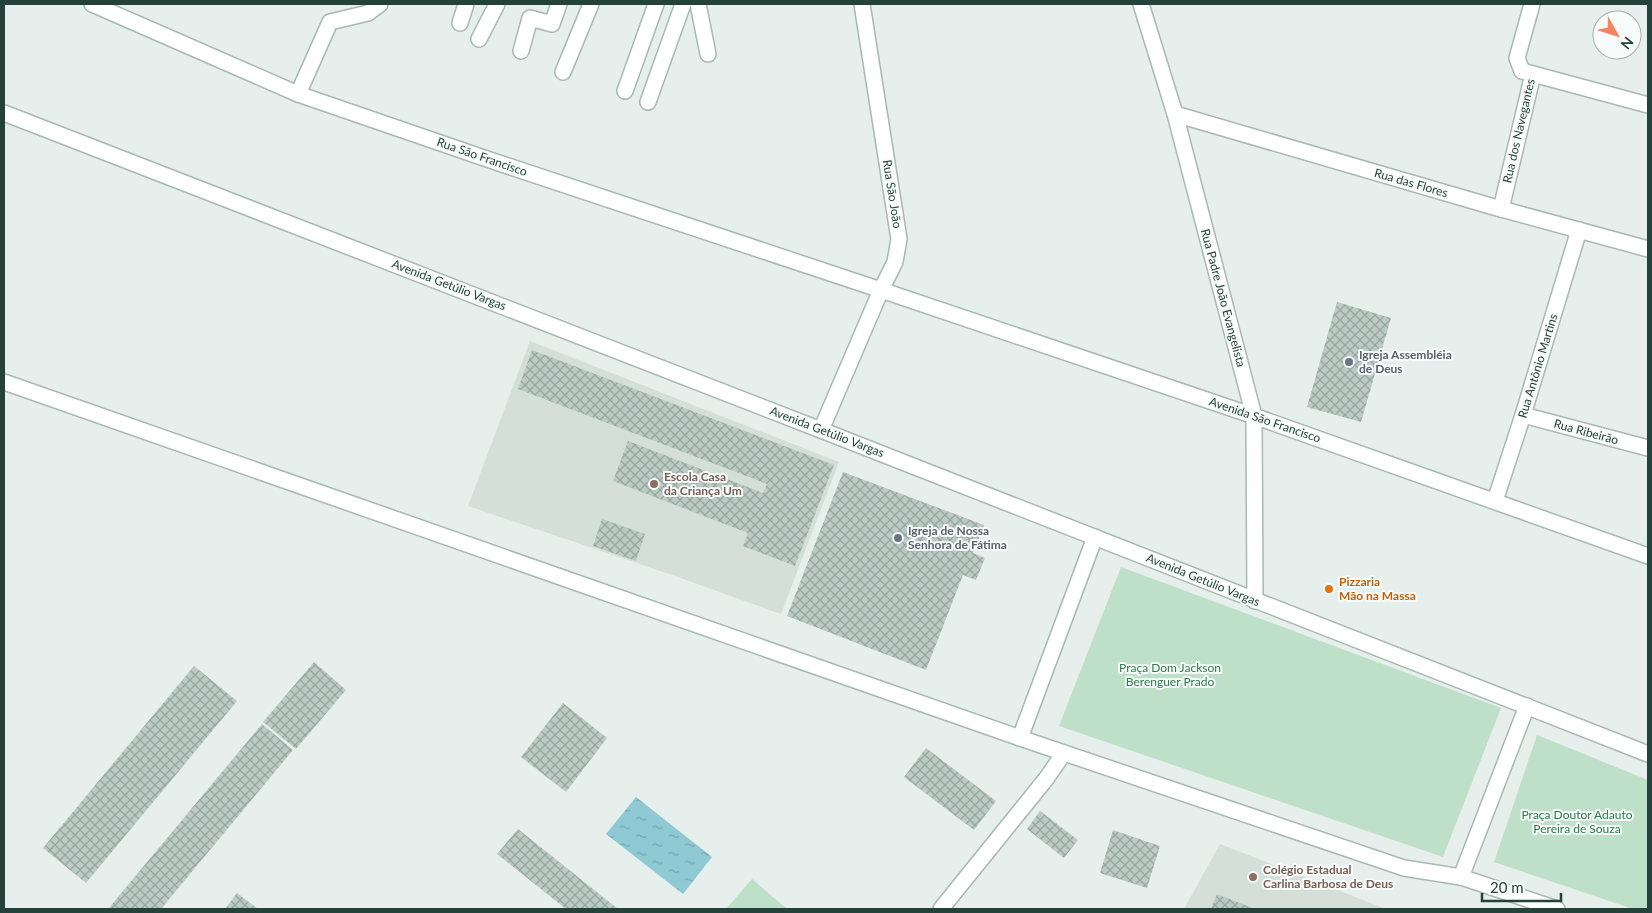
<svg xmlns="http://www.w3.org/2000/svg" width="1652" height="913" viewBox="0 0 1652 913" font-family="Lato,sans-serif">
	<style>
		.built { fill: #d4dfda }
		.green { fill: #bfe0c8 }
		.water { fill: url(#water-ripples) }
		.building { fill: url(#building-cross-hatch) }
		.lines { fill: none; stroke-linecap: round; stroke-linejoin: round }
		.service-casing { stroke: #a8b8b2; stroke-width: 18 }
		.minor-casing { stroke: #a8b8b2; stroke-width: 18 }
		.tertiary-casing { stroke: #a8b8b2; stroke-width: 18 }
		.service { stroke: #fff; stroke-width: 15 }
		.minor { stroke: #fff; stroke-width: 15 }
		.tertiary { stroke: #fff; stroke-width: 15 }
		.worship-dot { fill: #6b7280; stroke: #f7fbf9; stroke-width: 2 }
		.education-dot { fill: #8d6e63; stroke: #f7fbf9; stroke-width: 2 }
		.food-dot { fill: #e8710a; stroke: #f7fbf9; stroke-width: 2 }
		.labels { text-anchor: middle; stroke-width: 4; stroke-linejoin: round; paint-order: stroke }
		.street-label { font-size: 12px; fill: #24423a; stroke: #f7fbf9 }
		.worship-label { font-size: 12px; font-weight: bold; fill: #5b616d; stroke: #f7fbf9; text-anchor: start }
		.education-label { font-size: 12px; font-weight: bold; fill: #785e54; stroke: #f7fbf9; text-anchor: start }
		.food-label { font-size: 12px; font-weight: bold; fill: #c56008; stroke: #f7fbf9; text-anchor: start }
		.park-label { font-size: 12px; fill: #2d7a4b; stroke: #f7fbf9 }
	</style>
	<defs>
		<pattern id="water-ripples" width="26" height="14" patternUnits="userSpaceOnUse" patternTransform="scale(1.25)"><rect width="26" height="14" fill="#8ec9d4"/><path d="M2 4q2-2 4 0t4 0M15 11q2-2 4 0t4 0" fill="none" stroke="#74a5ad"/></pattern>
		<pattern id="building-cross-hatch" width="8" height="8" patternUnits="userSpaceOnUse" patternTransform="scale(1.25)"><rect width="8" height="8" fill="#bbcac4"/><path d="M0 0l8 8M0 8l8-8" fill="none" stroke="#98a6a0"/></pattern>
	</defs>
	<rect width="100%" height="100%" fill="#e6efeb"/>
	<g class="built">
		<path d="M 530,341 L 839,462 L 781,614 L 675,576 L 468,506 Z"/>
		<path d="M 1220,844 L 1386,909 L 1184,909 Z"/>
	</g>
	<g class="green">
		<path d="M 1121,567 L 1501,708 L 1443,857 L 1059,726 Z"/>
		<path d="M 1537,735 L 1648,780 L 1648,909 L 1633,909 L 1494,862 Z"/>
		<path d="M 752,879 L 787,909 L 726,909 Z"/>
	</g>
	<path class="water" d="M 636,797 L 712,857 L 683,894 L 606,834 Z"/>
	<g class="building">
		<path d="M 1337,302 L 1391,318 L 1361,422 L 1307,407 Z"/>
		<path d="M 532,350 L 834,465 L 795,566 L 743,546 L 748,533 L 613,481 L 628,441 L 763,493 L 767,484 L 518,389 Z"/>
		<path d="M 843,472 L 984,525 L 973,553 L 985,558 L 976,580 L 963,575 L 926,670 L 787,616 Z"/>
		<path d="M 602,519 L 645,534 L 636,561 L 593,546 Z"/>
		<path d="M 314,662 L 346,690 L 296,749 L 263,722 Z"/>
		<path d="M 194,666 L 237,701 L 86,883 L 43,848 Z"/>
		<path d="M 563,703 L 607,738 L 566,792 L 521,757 Z"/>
		<path d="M 262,724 L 293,750 L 161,909 L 108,909 Z"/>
		<path d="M 926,748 L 996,801 L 974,830 L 904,777 Z"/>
		<path d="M 1040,811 L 1078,840 L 1064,858 L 1027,829 Z"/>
		<path d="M 518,829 L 618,909 L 566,909 L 497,854 Z"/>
		<path d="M 1113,830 L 1160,846 L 1147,888 L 1100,873 Z"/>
		<path d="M 237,893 L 258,909 L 225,909 Z"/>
		<path d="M 1217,894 L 1255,909 L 1211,909 Z"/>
	</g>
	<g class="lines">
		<defs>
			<g id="service">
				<path d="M 1533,74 L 1648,105"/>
				<path d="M 1501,209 L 1533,74 L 1522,71"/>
				<path d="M 941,909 L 1046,779 L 1064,753"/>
			</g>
			<g id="minor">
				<path d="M 92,4 L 298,94 L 487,159 L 881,290"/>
				<path d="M 698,4 L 708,54"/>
				<path d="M 460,23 L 466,4"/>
				<path d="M 479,39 L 497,4"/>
				<path d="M 521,51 L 530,18 L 552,24 L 559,4"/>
				<path d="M 1522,71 L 1517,58 L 1532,4"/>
				<path d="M 563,72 L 591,4"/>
				<path d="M 625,91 L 656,4"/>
				<path d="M 298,94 L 330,22 L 368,13 L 380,4"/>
				<path d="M 648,102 L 683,4"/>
				<path d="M 4,113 L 821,430 L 881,290 L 895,262 L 899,239 L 862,4"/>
				<path d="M 1175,114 L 1494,207 L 1648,249"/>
				<path d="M 1523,415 L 1648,448"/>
				<path d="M 1495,501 L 1523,415 L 1579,230"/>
			</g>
			<g id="tertiary">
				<path d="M 1141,4 L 1175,114 L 1254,416 L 1255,601"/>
				<path d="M 881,290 L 1254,416 L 1648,556"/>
				<path d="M 4,382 L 1020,738 L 1404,868 L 1461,877 L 1557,909"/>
				<path d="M 821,430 L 1648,754"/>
				<path d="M 1020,738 L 1095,537"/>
				<path d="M 1461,877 L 1527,706"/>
			</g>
		</defs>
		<use href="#service" class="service-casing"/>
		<use href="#minor" class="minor-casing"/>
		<use href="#tertiary" class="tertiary-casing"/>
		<use href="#service" class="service"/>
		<use href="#minor" class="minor"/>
		<use href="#tertiary" class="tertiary"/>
	</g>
	<g class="worship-dot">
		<circle cx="1349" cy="362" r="5"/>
		<circle cx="898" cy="538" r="5"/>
	</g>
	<g class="education-dot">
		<circle cx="654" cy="484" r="5"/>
		<circle cx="1253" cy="877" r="5"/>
	</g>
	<circle class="food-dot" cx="1329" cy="589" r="5"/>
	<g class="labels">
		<g class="street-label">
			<text transform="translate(1519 131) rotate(-77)" y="4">Rua dos Navegantes</text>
			<text transform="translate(482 157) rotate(19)" y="4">Rua São Francisco</text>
			<text transform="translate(1411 183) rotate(16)" y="4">Rua das Flores</text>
			<text transform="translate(892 194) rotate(81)" y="4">Rua São João</text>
			<text transform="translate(449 285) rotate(21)" y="4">Avenida Getúlio Vargas</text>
			<text transform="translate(1223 298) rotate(75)" y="4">Rua Padre João Evangelista</text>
			<text transform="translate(1538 366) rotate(-73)" y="4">Rua Antônio Martins</text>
			<text transform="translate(1265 420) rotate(19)" y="4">Avenida São Francisco</text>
			<text transform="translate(827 432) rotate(21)" y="4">Avenida Getúlio Vargas</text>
			<text transform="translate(1586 432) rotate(15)" y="4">Rua Ribeirão</text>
			<text transform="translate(1203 580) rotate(22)" y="4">Avenida Getúlio Vargas</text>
		</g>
		<g class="worship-label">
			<text x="1359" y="359">Igreja Assembléia<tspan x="1359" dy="14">de Deus</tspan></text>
			<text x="908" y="535">Igreja de Nossa<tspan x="908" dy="14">Senhora de Fátima</tspan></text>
		</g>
		<g class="education-label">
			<text x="664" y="481">Escola Casa<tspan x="664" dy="14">da Criança Um</tspan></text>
			<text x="1263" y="874">Colégio Estadual<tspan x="1263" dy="14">Carlina Barbosa de Deus</tspan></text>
		</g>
		<g class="food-label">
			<text x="1339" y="586">Pizzaria<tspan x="1339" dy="14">Mão na Massa</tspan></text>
		</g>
		<g class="park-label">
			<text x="1170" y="672">Praça Dom Jackson<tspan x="1170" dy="14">Berenguer Prado</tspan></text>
			<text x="1577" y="819">Praça Doutor Adauto<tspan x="1577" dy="14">Pereira de Souza</tspan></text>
		</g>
	</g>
	<rect width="1652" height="913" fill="none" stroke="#24423a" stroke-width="10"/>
	<g transform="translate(1617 35) rotate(129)"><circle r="24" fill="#f7fbf9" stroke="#a3b1ad"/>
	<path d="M0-4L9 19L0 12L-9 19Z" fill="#f4845f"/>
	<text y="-8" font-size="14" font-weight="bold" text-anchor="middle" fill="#24423a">N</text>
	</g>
	<path d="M1482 893v8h79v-8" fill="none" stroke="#24423a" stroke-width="2.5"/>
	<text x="1490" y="893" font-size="15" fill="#24423a" stroke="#f7fbf9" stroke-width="4" paint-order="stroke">20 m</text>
</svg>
